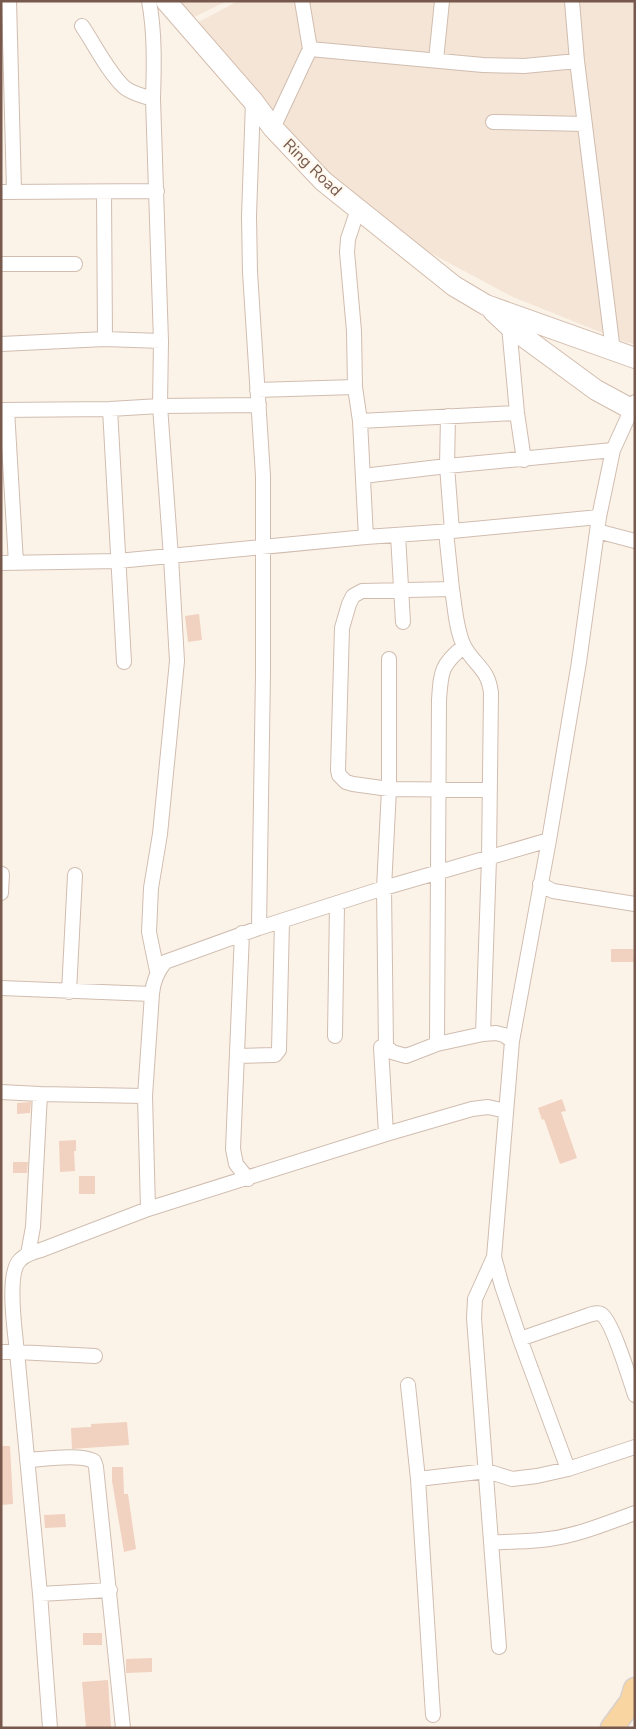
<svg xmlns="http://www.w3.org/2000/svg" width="636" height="1729" viewBox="0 0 636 1729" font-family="'Nunito Sans',sans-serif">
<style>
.residential{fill:#f4e5d6}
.building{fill:#f1d1bf}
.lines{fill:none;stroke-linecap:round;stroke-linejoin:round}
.street-casing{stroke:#d0bdb0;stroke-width:16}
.secondary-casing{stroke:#d3bdae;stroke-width:22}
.primary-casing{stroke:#d9d1cd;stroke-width:25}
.street{stroke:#fff;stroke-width:14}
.secondary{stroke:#fff;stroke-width:20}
.primary{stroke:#f9d5a1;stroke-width:22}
.labels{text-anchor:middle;stroke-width:4.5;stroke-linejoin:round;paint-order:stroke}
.street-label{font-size:16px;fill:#76594c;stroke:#fff8ee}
</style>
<rect width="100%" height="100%" fill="#fcf3e8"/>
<path class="residential" d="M166,1H227L184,22Z
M238,1H635V344L625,342L513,297L421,248L338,182L193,25Z"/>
<path class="building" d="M199,614L202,640L188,642L185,616Z
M611,949H633L634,962H611Z
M562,1099L566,1111L561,1112L577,1158L560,1164L544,1119L542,1120L538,1108Z
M31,1102L30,1113L17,1114V1103Z
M76,1140V1151H74L75,1171L60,1172L59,1141Z
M13,1162H28L27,1173H13Z
M79,1176H95V1194H79Z
M127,1422L129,1445L72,1449L71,1428L91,1427V1424Z
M1,1446H10L13,1504L1,1505Z
M112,1467H123L124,1494H128L136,1549L124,1552L112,1481Z
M65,1514L66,1527L45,1528L44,1515Z
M83,1633H102V1645H83Z
M152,1658V1672L126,1673V1659Z
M108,1680L111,1728H86L82,1682Z"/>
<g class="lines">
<defs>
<path id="street" d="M9,1L14,191
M149,1C155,33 154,67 153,99L161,341L160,406L171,557L177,661L160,834L151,888L149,932L157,971
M302,1L310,49L483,65L524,66L577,61
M572,1L577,61L613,351
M82,26C95,45 108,72 124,87C132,94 144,96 153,99
M436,60L442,1
M253,101L249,216L250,272L263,476V673L259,928
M493,122L585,124
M273,128L310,49
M1,192L157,191
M104,192L105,339
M358,209L348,239L347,252L354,331L355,387L360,421L366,537L452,531L599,517
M1,264H75
M509,326L517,413L524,460
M1,344L105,339L161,341
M257,390L355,387
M635,402L613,450L599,517L579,662L549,840L512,1041L494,1257L502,1286L520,1339L589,1315C593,1314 597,1312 601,1314C612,1320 630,1380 635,1395
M110,409L124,662
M1,410L110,409L160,406L259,405
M7,410L16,563
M448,416L447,466L452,531
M360,421L517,413
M363,476L447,466L613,450
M597,531L635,541
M446,532L452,589L362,591L353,596L349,604L342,628L338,770L339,775L346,782L353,784L389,789L490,790
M398,535L403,622
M1,563L118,561L366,537
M452,589C455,607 456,630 464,646C475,666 488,668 491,693L489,859L483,1034
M389,659V789L384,888L386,1046L392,1052L406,1056L437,1044L483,1034L496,1033L504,1035L512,1041
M540,884L553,891L635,904
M1,893L2,874
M242,933L233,1149L236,1164L248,1179
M1,988L152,994
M69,992L75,875
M335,1036L337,905
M437,1044L439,700C441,671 441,665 464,646
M381,1047L386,1134
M237,1056L275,1055L279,1050L282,921
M1,1092L40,1094L145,1096
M148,1209L145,1096L152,994C153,981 157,972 165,962L259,928L384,888L549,840
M28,1254L33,1227L40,1094
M494,1257L475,1299L474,1318L499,1647
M520,1339L568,1469
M1,1352H17C15,1332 6,1273 20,1260C26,1254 33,1252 41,1250L148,1209L386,1134L472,1109L488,1107L506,1111
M408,1385L418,1479L433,1715
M27,1460C46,1459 78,1454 94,1461L96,1467L123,1728
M418,1479L487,1471L512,1479L537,1476L568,1469L635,1447
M491,1543C510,1541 530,1542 549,1539C579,1535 607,1523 635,1513
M40,1594L110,1590
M50,1728L40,1594L17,1352L95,1356"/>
<path id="secondary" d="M166,1L253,101L273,128L323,181L454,286L486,305L635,358
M493,311L509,326L596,390L635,411"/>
<path id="primary" d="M612,1728L631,1702L635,1689"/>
</defs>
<use href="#street" class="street-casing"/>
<use href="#secondary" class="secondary-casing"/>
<use href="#primary" class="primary-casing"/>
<use href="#street" class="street"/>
<use href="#secondary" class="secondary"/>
<use href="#primary" class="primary"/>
</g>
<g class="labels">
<g class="street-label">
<text transform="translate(313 167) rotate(44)" y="6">Ring Road</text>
</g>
</g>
<rect width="636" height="1729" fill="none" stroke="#76594c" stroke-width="5"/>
</svg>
